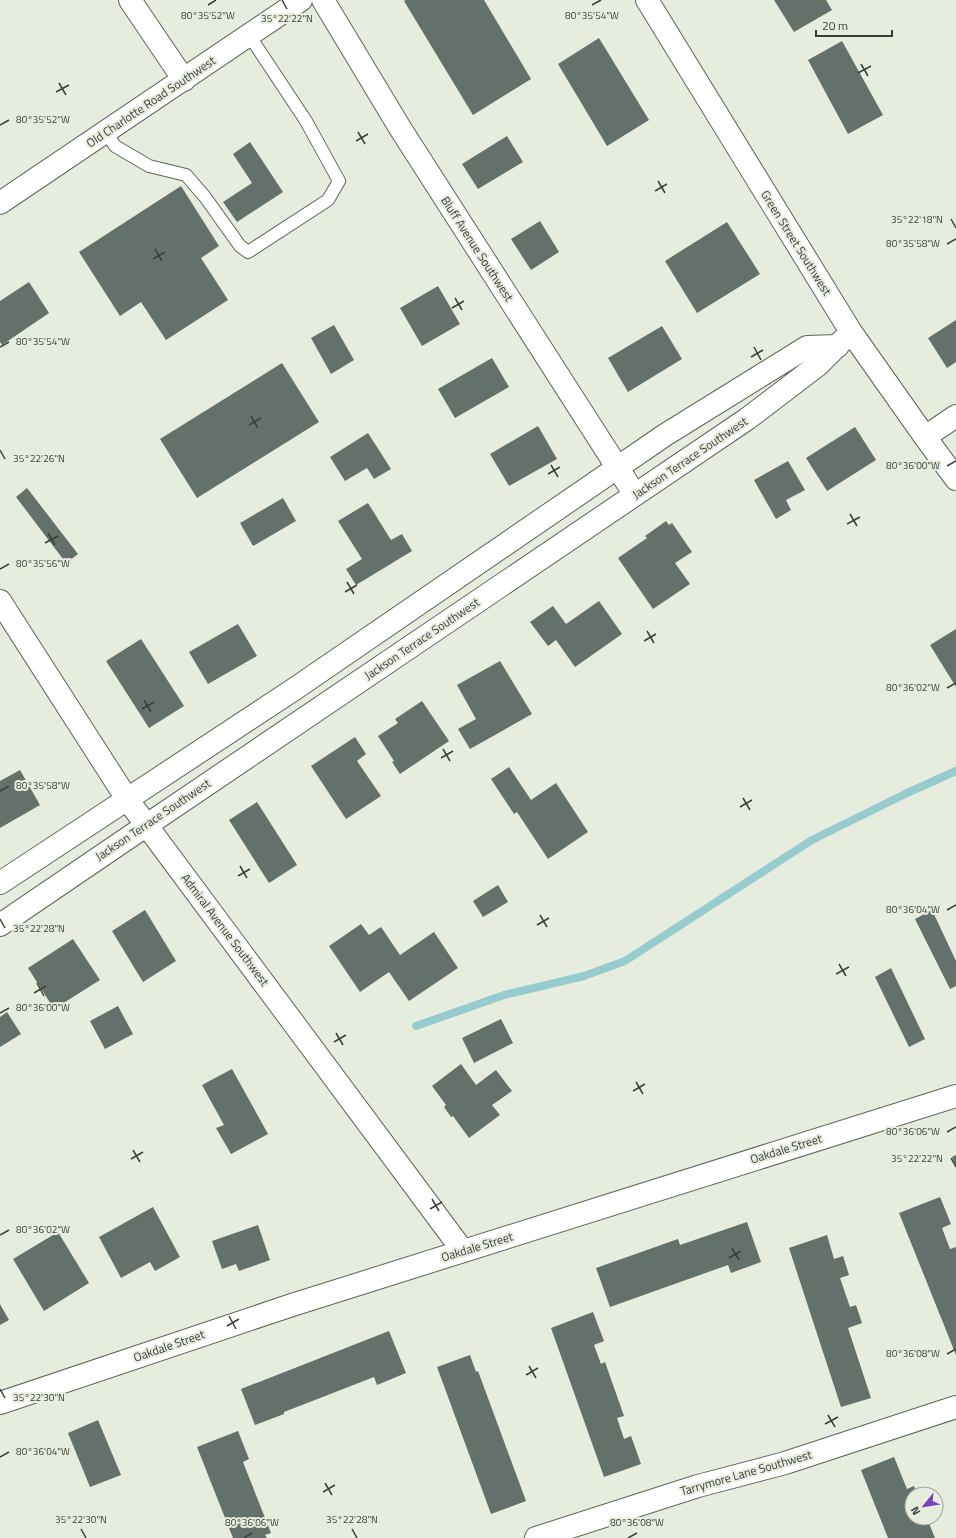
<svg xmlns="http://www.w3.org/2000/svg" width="956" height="1538" viewBox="0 0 956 1538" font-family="'Titillium Web',sans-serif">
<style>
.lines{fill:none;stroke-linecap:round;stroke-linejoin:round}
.stream{stroke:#96ccce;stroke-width:8}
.building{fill:#63716a}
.lane-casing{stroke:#5e6558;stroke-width:14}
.street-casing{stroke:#5e6558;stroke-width:24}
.secondary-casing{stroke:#5e6558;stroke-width:24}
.lane{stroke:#fff;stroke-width:12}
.street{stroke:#fff;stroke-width:22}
.secondary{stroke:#fff;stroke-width:22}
.ticks{fill:none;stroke:#3b3e38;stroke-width:1.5}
.labels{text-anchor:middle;stroke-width:4;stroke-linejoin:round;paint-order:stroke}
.street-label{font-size:12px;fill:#3b3e38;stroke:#e6eddf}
.ticks-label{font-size:10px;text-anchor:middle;fill:#3b3e38;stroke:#e6eddf;stroke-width:4;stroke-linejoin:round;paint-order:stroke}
</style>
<rect width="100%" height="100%" fill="#e6eddf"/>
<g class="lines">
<path class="stream" d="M416,1026L504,995L584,976L625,961L812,840L907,793L956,771"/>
</g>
<path class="building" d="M406,0H484L531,79L473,115L404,1Z
M774,0H826L832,10L794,32Z
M599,38L649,120L607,146L558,64Z
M842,41L883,115L848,134L808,60Z
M507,136L523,162L478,189L462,164Z
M250,142L283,192L237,222L223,202L252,183L233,154Z
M181,186L219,246L201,258L228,300L166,340L141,302L120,316L79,252Z
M540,221L559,252L531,270L511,239Z
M727,222L760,274L697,313L665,261Z
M29,282L49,313L2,345L0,342V301Z
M438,286L460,324L422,346L400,308Z
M956,320V362L947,368L928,338Z
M334,325L354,360L331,374L311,338Z
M662,326L682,359L628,392L608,358Z
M492,358L509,387L455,418L438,389Z
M282,363L319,422L197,498L160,439Z
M538,426L557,459L509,486L490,454Z
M855,427L876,460L827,491L806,458Z
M368,433L391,469L374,479L367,468L345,481L330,457Z
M788,461L805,490L786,500L791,510L776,519L754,480Z
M27,488L78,554L66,563L16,497Z
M283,498L296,521L253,546L240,523Z
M368,503L391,540L402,534L412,551L356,585L346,569L362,559L338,521Z
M666,521L669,525L672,523L692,552L675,563L690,584L653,609L618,558L647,538L645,536Z
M599,601L622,634L575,667L556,640L548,646L530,622L553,606L566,624Z
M238,624L257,656L208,684L189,652Z
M956,629V687L930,645Z
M141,639L184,706L149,728L106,661Z
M500,661L532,714L470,749L458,729L476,719L457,685Z
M422,701L449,741L400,774L392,762L394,761L378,736L398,723L395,719Z
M355,737L366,754L357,761L381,796L346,819L311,766Z
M509,767L531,800L556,783L588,832L548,859L517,812L514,814L491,779Z
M20,770L40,805L0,828V781Z
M257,802L297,865L269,883L229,820Z
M498,885L508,902L483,917L473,901Z
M145,910L176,961L143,982L112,931Z
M932,910L956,961V986L950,989L915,919Z
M361,924L369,935L381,927L400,955L434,932L458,968L409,1001L389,972L360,992L329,946Z
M73,939L100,980L54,1009L28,968Z
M891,968L925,1039L909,1047L875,977Z
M118,1006L133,1034L105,1049L90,1021Z
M7,1012L21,1034L0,1047V1017Z
M501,1019L513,1043L474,1063L462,1038Z
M461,1064L476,1085L496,1070L512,1091L492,1105L500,1115L469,1138L453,1116L451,1117L444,1107L446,1105L432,1086Z
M232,1069L268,1134L231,1154L216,1128L224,1125L202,1085Z
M956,1155V1168L952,1157Z
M940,1197L951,1224L942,1228L950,1249L956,1247V1355L899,1213Z
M153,1207L180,1257L155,1271L150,1262L121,1278L99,1237Z
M747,1222L761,1262L731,1273L728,1265L610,1307L596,1268L678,1239L680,1245Z
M258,1225L270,1260L239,1271L236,1264L222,1269L212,1241Z
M58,1232L89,1283L44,1311L13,1259Z
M827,1235L834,1259L843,1256L849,1275L840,1278L850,1307L856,1305L862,1323L848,1328L871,1398L841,1407L789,1248Z
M0,1304L9,1320L0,1325Z
M593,1312L604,1341L594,1345L601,1364L605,1362L624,1416L617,1418L624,1439L631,1436L641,1464L604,1477L551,1328Z
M389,1331L406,1373L377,1385L374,1377L284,1412V1414L255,1425L241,1389Z
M470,1355L476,1372L478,1371L526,1501L491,1514L437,1367Z
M98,1420L121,1475L90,1487L68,1433Z
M238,1431L249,1459L243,1462L271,1533L265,1535L267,1538H233L197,1447Z
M894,1457L907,1489L914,1486L917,1494H912V1518H927L935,1538H888L861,1470Z"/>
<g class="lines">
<defs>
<path id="lane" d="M106,132L115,146L149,166L186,175L205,197L240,246L248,252L328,200L339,181L306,121L249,35"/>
<path id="street" d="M130,0L184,80
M323,0L400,128L635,495
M647,0L851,332L925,437L956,479
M925,437L956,416
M0,601L127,799L463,1251
M0,883L293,690L665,435L807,347L838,346
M0,925L147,825L747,419L818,365L851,332
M0,1403L292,1305L956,1096
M536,1538L698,1486L785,1463L956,1407"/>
<path id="secondary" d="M0,203L301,0"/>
</defs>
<use href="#lane" class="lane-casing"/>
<use href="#street" class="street-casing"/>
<use href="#secondary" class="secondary-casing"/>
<use href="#lane" class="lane"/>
<use href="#street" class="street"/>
<use href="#secondary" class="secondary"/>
</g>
<path class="ticks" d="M282,0L287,9M208,5L216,0M592,5L601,0M861,64L868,76M858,73L871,66M59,83L66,95M56,92L69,85M0,125L9,120M358,132L365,144M356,141L368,134M658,181L665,193M655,191L667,184M951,219L956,228M947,244L956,239M155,249L162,261M153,259L165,252M455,298L462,310M452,308L464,301M0,347L9,342M754,347L761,360M751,357L763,350M251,416L258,428M249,425L261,418M0,450L5,459M551,465L558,477M947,466L956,461M548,474L560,467M850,514L857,526M847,524L860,517M48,533L55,545M45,543L58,536M0,569L9,564M347,582L354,594M345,592L357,585M647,631L654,643M644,641L656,634M947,688L956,683M144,700L151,712M142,709L154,702M443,749L450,761M441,758L453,751M0,791L9,786M743,798L750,810M740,807L752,800M240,866L247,878M238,876L250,869M947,910L956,905M540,915L547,927M0,919L5,928M537,925L549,918M839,964L846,976M836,974L849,967M37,983L44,996M34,993L46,986M0,1013L9,1008M336,1033L343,1045M334,1042L346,1035M636,1082L643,1094M633,1091L645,1084M947,1132L956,1127M133,1150L140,1162M951,1158L956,1167M131,1159L143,1152M432,1199L439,1211M430,1209L442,1202M0,1235L9,1230M732,1248L739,1260M729,1258L741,1251M229,1316L236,1329M227,1326L239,1319M947,1354L956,1349M529,1366L536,1378M526,1375L538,1368M0,1389L5,1398M828,1415L835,1427M825,1424L838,1417M0,1457L9,1452M325,1483L332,1495M323,1492L335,1485M81,1529L86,1538M352,1529L357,1538M244,1538L252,1533M628,1538L637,1533"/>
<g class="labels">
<g class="street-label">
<text transform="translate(151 102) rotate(-34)" y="4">Old Charlotte Road Southwest</text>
<text transform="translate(796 243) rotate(58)" y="4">Green Street Southwest</text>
<text transform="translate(477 249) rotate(57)" y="4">Bluff Avenue Southwest</text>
<text transform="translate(690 458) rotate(-34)" y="4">Jackson Terrace Southwest</text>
<text transform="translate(422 639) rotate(-34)" y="4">Jackson Terrace Southwest</text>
<text transform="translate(153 820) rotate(-34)" y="4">Jackson Terrace Southwest</text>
<text transform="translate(225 930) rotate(53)" y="4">Admiral Avenue Southwest</text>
<text transform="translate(786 1149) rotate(-17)" y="4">Oakdale Street</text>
<text transform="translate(477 1247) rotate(-17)" y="4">Oakdale Street</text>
<text transform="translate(169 1346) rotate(-19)" y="4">Oakdale Street</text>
<text transform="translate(746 1473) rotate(-16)" y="4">Tarrymore Lane Southwest</text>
</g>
</g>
<g class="ticks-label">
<text x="208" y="19">80°35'52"W</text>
<text x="592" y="19">80°35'54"W</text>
<text x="287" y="22">35°22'22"N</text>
<text x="43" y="123">80°35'52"W</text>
<text x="917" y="223">35°22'18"N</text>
<text x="913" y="247">80°35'58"W</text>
<text x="43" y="345">80°35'54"W</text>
<text x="39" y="462">35°22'26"N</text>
<text x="913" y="469">80°36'00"W</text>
<text x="43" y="567">80°35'56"W</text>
<text x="913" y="691">80°36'02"W</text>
<text x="43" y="789">80°35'58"W</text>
<text x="913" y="913">80°36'04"W</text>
<text x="39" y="932">35°22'28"N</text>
<text x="43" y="1011">80°36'00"W</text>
<text x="913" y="1135">80°36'06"W</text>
<text x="917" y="1162">35°22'22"N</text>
<text x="43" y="1233">80°36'02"W</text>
<text x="913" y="1357">80°36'08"W</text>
<text x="39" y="1401">35°22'30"N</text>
<text x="43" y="1455">80°36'04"W</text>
<text x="81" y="1523">35°22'30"N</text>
<text x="352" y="1523">35°22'28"N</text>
<text x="252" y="1526">80°36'06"W</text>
<text x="637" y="1526">80°36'08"W</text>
</g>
<g transform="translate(924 1506) rotate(240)"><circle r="19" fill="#e6eddf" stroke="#a2a79c"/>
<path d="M0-3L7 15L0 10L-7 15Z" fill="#7843ba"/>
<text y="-6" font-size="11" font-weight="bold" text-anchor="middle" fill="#3b3e38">N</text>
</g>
<path d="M816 30v6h76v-6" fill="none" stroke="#3b3e38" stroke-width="2"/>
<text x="822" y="30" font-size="12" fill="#3b3e38" stroke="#e6eddf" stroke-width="3" paint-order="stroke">20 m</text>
</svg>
